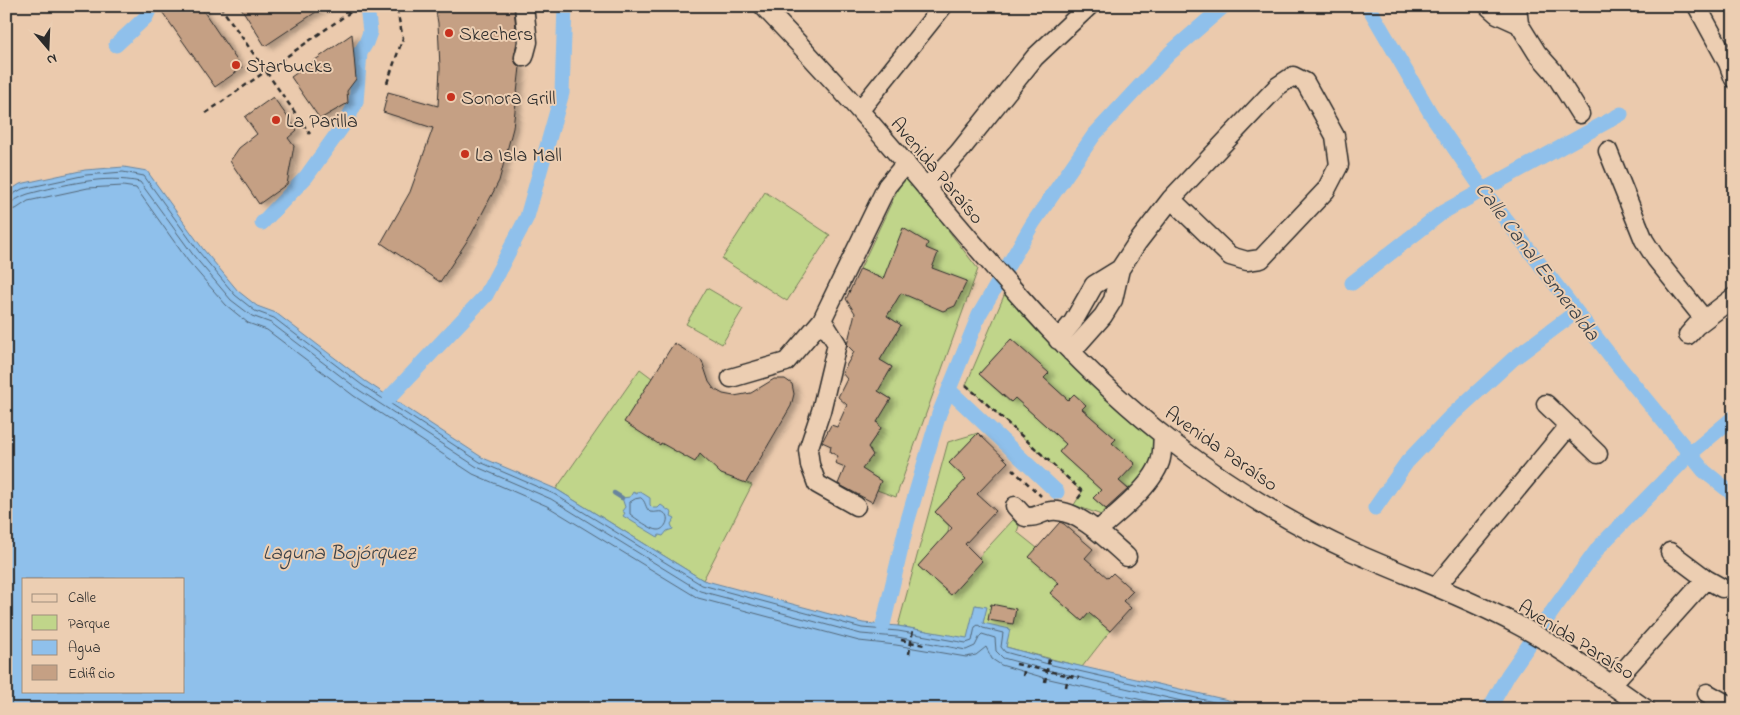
<svg xmlns="http://www.w3.org/2000/svg" width="1740" height="715" viewBox="0 0 1740 715" font-family="'Indie Flower',sans-serif">
<style>
.green{fill:#c0d58a;stroke:#76805a}
.water{fill:#8fc0eb;stroke:#67849e;fill-rule:evenodd}
.lines{fill:none;stroke-linecap:round;stroke-linejoin:round}
.shore{stroke:#536778;stroke-width:1}
.stream{stroke:#67849e;stroke-width:4.5}
.canal{stroke:#8fc0eb;stroke-width:15}
.building{fill:#c5a084;stroke:#2b2b2b;filter:url(#shadow)}
.minor-casing{stroke:#2b2b2b;stroke-width:21}
.path{stroke:#2b2b2b;stroke-width:2.5;stroke-dasharray:5 4;stroke-linecap:butt}
.minor{stroke:#ecceb2;stroke-width:18}
.poi-dot{fill:#c8321e;stroke:#ecceb2;stroke-width:2}
.labels{text-anchor:middle;stroke-width:4;stroke-linejoin:round;paint-order:stroke}
.poi-label{font-size:20px;fill:#2b2b2b;stroke:#ecceb2;text-anchor:start}
.street-label{font-size:20px;fill:#2b2b2b;stroke:#ecceb2}
.water-label{font-size:21px;font-style:italic;fill:#3a4148;stroke:#ecceb2}
</style>
<defs>
<filter id="shadow"><feDropShadow dx="5.5" dy="3" stdDeviation="2.5" flood-color="#0004"/></filter>
</defs>
<rect width="100%" height="100%" fill="#ebcaad"/>
<filter id="ink" filterUnits="userSpaceOnUse"><feTurbulence type="fractalNoise" baseFrequency=".02" numOctaves="2"/><feDisplacementMap in="SourceGraphic" scale="10" xChannelSelector="R" yChannelSelector="G"/><feConvolveMatrix kernelMatrix="1 2 1 2 8 2 1 2 1" color-interpolation-filters="sRGB"/></filter>
<g filter="url(#ink)">
<path class="green" d="M905,174L978,269L896,497L877,490L880,481L862,469L873,455L868,447L881,428L877,422L891,399L878,391L892,367L880,360L901,325L887,316L899,296L900,287L860,269Z
M765,192L830,235L787,301L722,259Z
M707,288L743,309L722,344L686,324Z
M1006,291L1152,434C1159,464 1149,470 1129,489L1119,481L1135,464L1112,443L1116,439L1082,409L1086,405L1074,394L1068,400L1044,378L1048,373L1011,339L979,374L1010,402L1015,398L1066,444L1059,452L1101,490L1093,498L1109,512L1104,516L1074,505L1082,492L966,385Z
M640,369L652,378L660,444L695,389L732,477L752,485L703,580L556,489Z
M978,433L949,463L966,479L935,512L949,526L948,533L918,566L951,595L981,561L979,557L1013,520L1019,526L1017,532L1037,548L1059,583L1050,593L1082,621L1089,613L1110,631L1082,667L1006,647L983,623L986,608L976,605L968,639L898,626L948,442Z"/>
<path class="water" d="M124,167L147,171L203,249L238,291L257,306L276,313L365,381L483,458L556,489L703,580L863,623L898,626L967,638L975,605L987,607L983,623L1010,629L1006,647L1049,659L1267,709H6V193L20,184L85,170ZM24,579H184V691H24Z
M639,491L650,498V505L653,508H658L661,505L672,513L671,516L675,518L671,524L673,529L667,531L663,536L659,535L658,537L623,516L625,513L622,511L625,507L622,498L630,497L633,492L637,494Z"/>
<g class="lines">
<path class="shore" d="M6,197L10,196L22,189L86,175L123,172L144,176L199,252L235,295L255,311L274,318L362,385L480,462L554,494L702,585L862,628L898,631L966,643L972,641L975,627L978,625L983,628L1003,633L1001,647L1005,652L1048,664L1244,709
M6,203C15,202 20,196 28,194C63,185 104,174 140,182L194,256L231,300L252,316L271,323L359,390L477,467L551,499L700,591L861,634L897,637L966,650L975,646L980,636L982,634L995,638L996,651L1003,658L1047,670L1216,709
M6,210L16,209L28,201L88,188L123,186L136,188L188,261L226,305L248,323L267,330L354,396L473,474L547,506L698,598L859,641L896,645L966,657L976,655L986,647L992,659L1001,665L1045,678L1182,709
M641,498C646,501 645,508 650,512C655,513 659,511 662,512C672,515 666,530 658,530C652,530 635,518 630,514V502L635,499Z"/>
<path class="stream" d="M614,493L622,498"/>
<path class="canal" d="M1368,6L1431,114L1483,190L1612,358L1704,471L1734,495
M116,45L146,17L151,6
M262,223L306,177L347,120L356,102L360,53L366,43L370,32L367,6
M1352,283L1443,212L1621,114
M949,390L1057,492
M390,397L486,295L527,217L562,93L565,6
M1375,508L1407,462L1450,417L1513,359L1576,312
M883,625L907,523L939,414L979,315L1033,223L1094,135L1170,53L1224,6
M1489,709L1508,675L1556,606L1599,547L1690,454L1734,417"/>
</g>
<path class="building" d="M158,6H200L242,68L215,87Z
M240,6H325L265,46Z
M435,6H514L517,41L514,59L516,64L520,67L513,128L499,181L471,235L440,282L381,243L410,192L433,128L383,112L388,92L438,106L440,68L438,23Z
M352,34L356,79L347,91L348,103L320,119L291,77Z
M273,97L297,130L288,138L294,146L287,184L259,204L230,161L239,148L257,134L245,117Z
M903,228L928,243L926,248L938,253L932,268L967,281L955,306L943,311L901,293L887,316L901,325L880,360L892,367L878,391L891,399L877,422L881,428L868,447L873,455L862,469L881,481L872,502L838,484L845,467L835,463L838,456L830,452L831,446L822,442L831,425L837,427L847,405L838,397L847,379L842,373L854,352L847,345L855,313L846,299L860,269L883,279Z
M1011,339L1049,373L1044,378L1068,400L1074,394L1086,405L1082,409L1116,439L1112,443L1135,464L1119,481L1128,489L1106,509L1093,498L1101,490L1059,452L1066,444L1015,398L1011,402L979,374Z
M674,343L702,361L709,382L714,389L723,394L734,396L751,393L774,379H785L792,384L794,394L791,406L746,483L721,474L700,454L695,462L661,443L660,445L624,422Z
M978,433L1008,462L977,494L996,511L965,544L982,561L951,595L918,566L952,528L935,512L966,479L949,463Z
M1060,522L1064,524L1093,549L1085,558L1108,578L1113,573L1133,591L1123,601L1131,608L1110,631L1089,613L1082,621L1050,593L1059,583L1029,557Z
M991,604L1016,609L1013,624L988,620Z"/>
<g class="lines">
<defs>
<path id="minor" d="M524,6L528,42L524,57
M763,6C812,57 860,110 906,164C989,261 1069,363 1172,442C1228,485 1289,523 1353,552C1407,576 1464,596 1516,624C1562,648 1604,680 1646,709
M1488,6L1497,14L1519,24L1537,53L1553,71L1580,114
M1517,6L1519,24
M1697,6L1728,63L1734,79
M860,110L943,6
M1608,151L1644,240L1656,259L1704,319
M926,188L959,152L1035,57L1089,6
M822,320L837,344L821,411L808,450L810,465L817,484L856,506
M1688,335L1696,326L1734,297
M1058,340L1073,322L1094,285L1120,269
M1071,352L1103,316L1113,300L1120,269L1137,243L1171,199L1278,86L1293,76L1305,82L1335,136L1339,165L1326,190L1261,259L1247,261L1230,256L1171,199
M731,378L786,362L822,320L887,186L906,163
M1546,404L1598,454
M1015,506L1025,517C1039,518 1040,512 1051,511C1077,508 1109,541 1127,557
M1097,531C1116,515 1152,486 1160,462C1163,454 1162,443 1163,435
M1670,552L1706,579L1722,588
M1436,587L1569,426
M1611,685L1706,579
M1707,693L1734,708"/>
</defs>
<use href="#minor" class="minor-casing"/>
<path class="path" d="M220,6L310,134
M387,83L403,38L396,6
M206,113L359,6
M966,385L1083,492L1077,500
M1012,469L1041,496
M901,640L924,645
M909,654L913,629
M1016,664L1079,678
M1023,676L1025,667
M1045,682L1049,659
M1066,687L1068,676"/>
<use href="#minor" class="minor"/>
</g>
</g>
<g class="poi-dot">
<circle cx="449" cy="33" r="5"/>
<circle cx="236" cy="65" r="5"/>
<circle cx="451" cy="97" r="5"/>
<circle cx="276" cy="120" r="5"/>
<circle cx="465" cy="154" r="5"/>
</g>
<g class="labels">
<g class="poi-label">
<text x="459" y="40">Skechers</text>
<text x="246" y="72">Starbucks</text>
<text x="461" y="104">Sonora Grill</text>
<text x="286" y="127">La Parilla</text>
<text x="475" y="161">La Isla Mall</text>
</g>
<g class="street-label">
<text transform="translate(938 170) rotate(50)" y="7">Avenida Paraíso</text>
<text transform="translate(1222 448) rotate(35)" y="7">Avenida Paraíso</text>
<text transform="translate(1577 639) rotate(32)" y="7">Avenida Paraíso</text>
</g>
<g class="water-label">
<text transform="translate(1538 261) rotate(53)" y="7">Calle Canal Esmeralda</text>
<text x="339" y="559">Laguna Bojórquez</text>
</g>
</g>
<rect width="1740" height="715" fill="none" stroke="#ecceb2" stroke-width="25"/>
<rect x="12" y="12" width="1715" height="690" fill="none" stroke="#2b2b2b" stroke-width="2" filter="url(#ink)"/>
<rect x="22" y="578" width="162" height="115" fill="#ecceb2" stroke="#9f8d7c"/>
<rect x="32" y="594" width="25" height="8" fill="#ecceb2" stroke="#9f8d7c"/>
<text x="68" y="602" font-size="15" fill="#2b2b2b">Calle</text>
<rect x="32" y="615" width="25" height="15" fill="#c0d58a" stroke="#9f8d7c"/>
<text x="68" y="628" font-size="15" fill="#2b2b2b">Parque</text>
<rect x="32" y="640" width="25" height="15" fill="#8fc0eb" stroke="#9f8d7c"/>
<text x="68" y="652" font-size="15" fill="#2b2b2b">Agua</text>
<rect x="32" y="665" width="25" height="15" fill="#c5a084" stroke="#9f8d7c"/>
<text x="68" y="678" font-size="15" fill="#2b2b2b">Edificio</text>
<g transform="translate(48 48) rotate(161)" stroke="#ecceb2" stroke-width="4" paint-order="stroke">
<path d="M0-4L9 19L0 12L-9 19Z" fill="#2b2b2b"/>
<text y="-8" font-size="14" font-weight="bold" text-anchor="middle" fill="#2b2b2b">N</text>
</g>
</svg>
